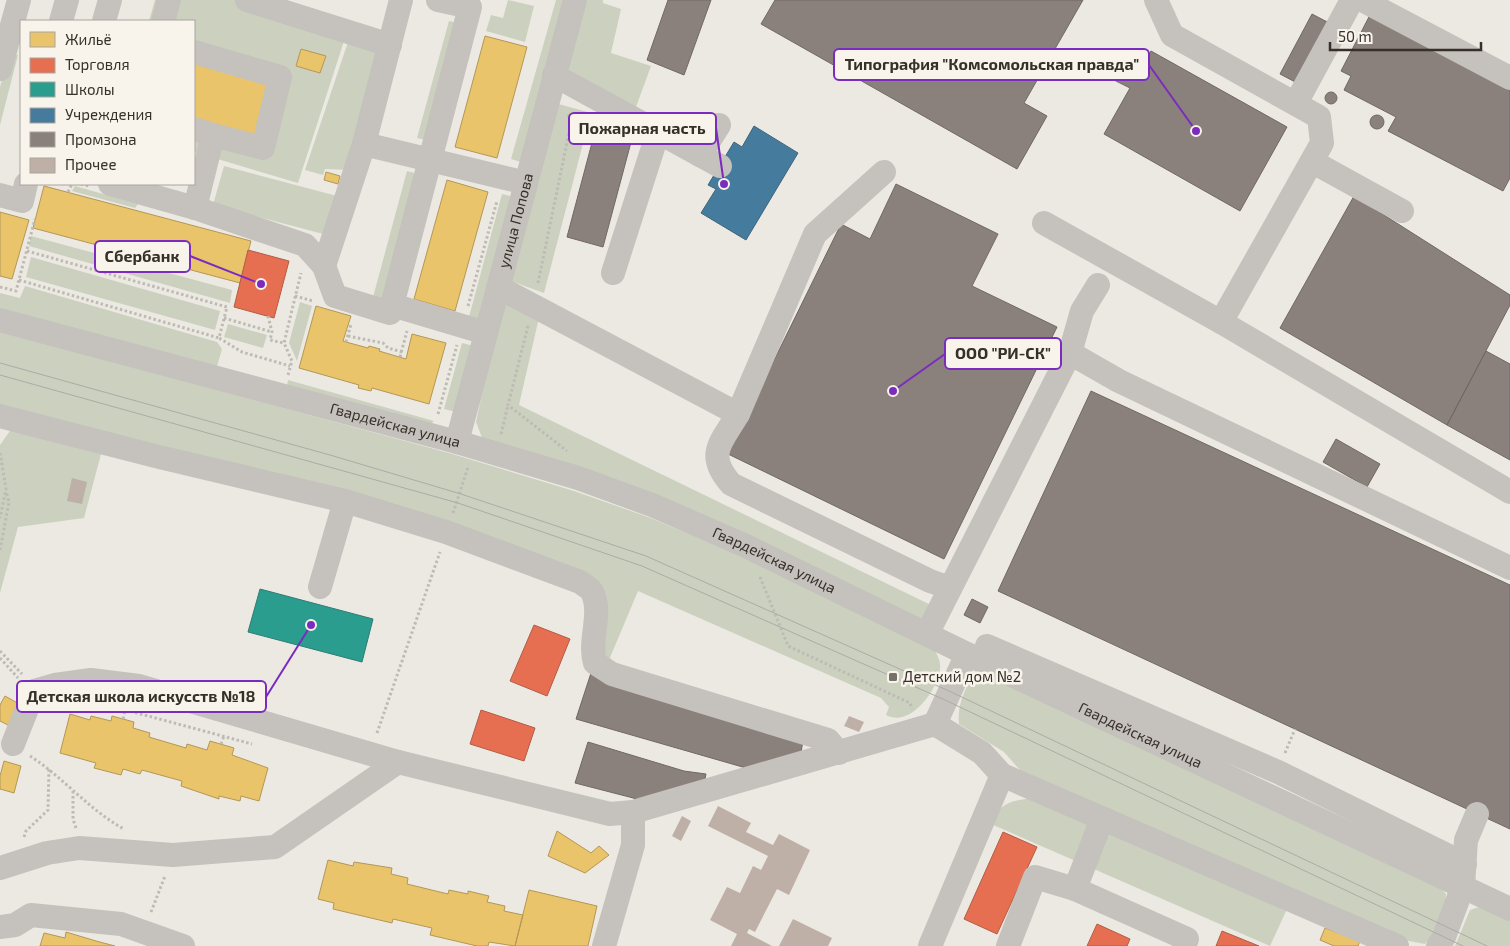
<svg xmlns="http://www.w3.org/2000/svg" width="1510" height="946" viewBox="0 0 1510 946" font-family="'Exo 2',sans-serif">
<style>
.green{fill:#cbd1be}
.homes{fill:#e9c46a;stroke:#b39757}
.shops{fill:#e76f51;stroke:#b25c45}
.schools{fill:#2a9d8f;stroke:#2e7c71}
.public{fill:#457b9d;stroke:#40647a}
.industry{fill:#8a817c;stroke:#716863}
.building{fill:#beb0a6}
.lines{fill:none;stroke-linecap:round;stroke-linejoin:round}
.path{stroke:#bebab4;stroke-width:3;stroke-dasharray:2.5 2.5;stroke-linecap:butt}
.minor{stroke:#c5c1bc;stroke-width:24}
.tram{stroke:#adaaa6;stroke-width:1}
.poi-dot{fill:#76706b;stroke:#f8f4eb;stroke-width:2}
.labels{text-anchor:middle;stroke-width:5;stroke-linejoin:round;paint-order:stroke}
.street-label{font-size:15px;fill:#362f2a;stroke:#f8f4eb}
.poi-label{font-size:15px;fill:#362f2a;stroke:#f8f4eb;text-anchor:start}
.leader{fill:none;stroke:#7b2cbf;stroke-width:2}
.callout-dot{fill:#7b2cbf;stroke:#f8f4eb;stroke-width:2}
.callout{fill:#f8f4eb;stroke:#7b2cbf;stroke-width:2}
.callout-label{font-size:16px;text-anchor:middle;font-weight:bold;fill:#362f2a}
</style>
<rect width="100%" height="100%" fill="#ece9e3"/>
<path class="green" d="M155,0H236L346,35L298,183L194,152V21H149Z
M508,0L534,6L525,42L486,31L491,15L503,18Z
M556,0H570L524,163L511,159Z
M579,0H603V3L621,9L611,53L651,66L636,107L561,65Z
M449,21L462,24L430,141L417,138Z
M350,36L385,49L351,170L325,169L323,175L305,170Z
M9,53L18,55L0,125V87Z
M555,103L591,113L544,293L511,281Z
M224,166L337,196L327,235L213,205Z
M407,171L422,175L387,305L372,301Z
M75,186L138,204L135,208L72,191Z
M502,194L518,198L484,321L469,317Z
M31,236L232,290L230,303L29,246Z
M31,257L220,311L215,330L26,277Z
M25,286L217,342L222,349L216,370L0,311V293L20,298Z
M503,296L540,313L519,405L935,607L926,625L483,440L476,422Z
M300,302L312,306L297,361L289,343Z
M228,324L267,335L263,348L224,337Z
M0,331L449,453L574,491L648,517L758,563L934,648C937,655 941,661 940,669C937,692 909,728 886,715L889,707L881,698L638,591L609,660L598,652L597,587L0,410Z
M462,343L478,347L460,413L444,409Z
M288,380L434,421L427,427L286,391Z
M12,428L101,454L84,518L18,527L0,593V445Z
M984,673L1442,890L1446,894C1445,911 1435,931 1425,944L1409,941L1298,898L1028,779L1004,752L959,724C957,706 964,689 975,674Z
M1037,798L1287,909L1270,946L991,824C1000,801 1014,800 1037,798Z
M1482,906L1510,920V946H1455L1470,910Z"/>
<path class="homes" d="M485,36L527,47L497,158L455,147Z
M301,49L326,56L320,73L296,66Z
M194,60L270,82L257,138L194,120Z
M326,172L340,176L338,184L324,180Z
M447,180L488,192L455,311L414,299Z
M44,186L251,241L240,283L33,228Z
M0,212L29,220L12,279L0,276Z
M316,306L351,316L343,341L346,342L368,348L369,346L380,349L379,351L406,359L412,334L446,343L429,404L372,388L371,391L358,388L359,385L299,368Z
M5,696L21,705L10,726L0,721V705Z
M70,714L90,720L91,716L111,721L112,716L134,722L133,728L150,733L149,737L186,748L187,744L207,750L210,741L234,748L232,755L268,768L259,801L241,796L240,801L219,796V799L181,786L182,781L142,770L140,774L123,769L121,775L94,768L96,763L60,753Z
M4,761L21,766L14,793L0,789V776Z
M557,831L591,853L599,846L609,855L585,873L548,856Z
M328,860L353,866L354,862L392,868L391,874L408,878L407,884L448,894L449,890L468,894V891L489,896L487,902L505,906L504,911L523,915L515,946L489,942L488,946H477L430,935L432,928L393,919L392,923L333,909L334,903L318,899Z
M529,890L597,906L588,946H515Z
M1325,928L1360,941L1358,946H1334L1320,940Z
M66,932L96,941L115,946H40L44,933L65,938Z"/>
<path class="shops" d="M248,250L289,261L274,318L234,307Z
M534,625L570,639L547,696L510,681Z
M481,710L535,728L524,761L470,744Z
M1003,832L1037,847L997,934L964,919Z
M1097,924L1130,939L1127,946H1087Z
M1222,931L1259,946H1216Z"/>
<path class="schools" d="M260,589L373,619L362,662L248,632Z"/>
<path class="public" d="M754,126L798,153L746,240L701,213L716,189L708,185L734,142L742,147Z"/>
<path class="industry" d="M668,0H711L684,75L647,60Z
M775,0H1083L1024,103L1047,116L1017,169L761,24Z
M1371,13L1510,86V178L1503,191L1388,131L1396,117L1344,90L1351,76L1341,71Z
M1312,14L1333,25L1301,85L1280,74Z
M1129,49L1146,59L1151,51L1287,127L1240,211L1104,134L1130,88L1112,79Z
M1325 98a6 6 0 1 1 12 0a6 6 0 1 1-12 0Z
M1370 122a7 7 0 1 1 14 0a7 7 0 1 1-14 0Z
M598,120L634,131L603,247L567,237Z
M896,184L998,234L972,286L1057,327L944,559L728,454L841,224L870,239Z
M1354,196L1510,295V305L1447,425L1280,328Z
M1486,351L1510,364V460L1447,425Z
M1091,391L1510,585V829L998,591Z
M1336,439L1380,464L1367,487L1323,462Z
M972,599L988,607L980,623L964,615Z
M591,673L803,740L801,753L746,768L576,719Z
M588,742L684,771L706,774L705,779L641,800L575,783Z"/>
<path class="building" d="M72,478L87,482L82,504L67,501Z
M849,716L864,722L859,732L844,726Z
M718,806L751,823L746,832L773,845L779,834L810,850L789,895L777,889L755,932L749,929L747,933L772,946H731L737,934L710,920L727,887L740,893L753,866L761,870L768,856L708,826Z
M682,816L691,821L681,841L672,836Z
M793,919L832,938L828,946H779Z"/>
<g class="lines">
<path class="path" d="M81,184L89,186
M68,192L72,184
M27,251L227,307L219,338L242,352L290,366
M19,280L219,338
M538,283L571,123L568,113
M0,287L16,291L35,219
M295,296L313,301
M468,306L497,201
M268,316L272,332L270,340L284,343
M224,318L272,332
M528,326L508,405L567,451
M348,336L383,343L388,348L402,352
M346,342L351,324
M400,357L407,331
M288,375L292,361L284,343L301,273
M438,414L457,345
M501,434L508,405
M0,453L6,489L0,518
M453,513L468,467
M0,550L9,502L6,491
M760,577L788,646L910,703L912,709
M0,651L22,674
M0,658L18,678
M111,706L252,744
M123,719L125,710
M377,733L440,552
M221,744L224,736
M1285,753L1295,729
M30,756C63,777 89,810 124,829
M73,791V819L76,828
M24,837L26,831L48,810L49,768
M151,912L165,876"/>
<g class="minor">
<path d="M247,0L390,45"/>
<path d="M1156,0L1172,35L1319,117L1322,143L1221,322L1510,492"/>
<path d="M1362,0L1510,78"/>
<path d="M61,21L67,0"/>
<path d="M104,21L110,0"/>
<path d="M163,21L169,0"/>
<path d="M194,52L280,77L263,148L213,135"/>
<path d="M0,69L19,0"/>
<path d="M554,75L720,166"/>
<path d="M1296,103L1352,0"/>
<path d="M194,129L213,135L195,208"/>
<path d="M364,144L526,183"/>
<path d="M700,155L719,125"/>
<path d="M1313,162L1402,211"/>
<path d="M110,184L195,208L305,245L324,266L335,296L390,313L470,7L438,0"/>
<path d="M0,195L22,201L26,184"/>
<path d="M1044,223L1221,322"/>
<path d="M324,266L364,144L401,0"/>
<path d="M613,273L658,132"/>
<path d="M498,287L738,414L815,234L884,172"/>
<path d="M392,305L486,333"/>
<path id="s1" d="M0,320L457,442L578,478L652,505L746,546L967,654L1510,909"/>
<path d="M1070,353L1119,381L1510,568"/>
<path d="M738,414C721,443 705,454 731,484L930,581L950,588"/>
<path d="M0,416L159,457L345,501L446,532L580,582C584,585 590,588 592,592C603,613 588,641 595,663L612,674L828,740L839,753"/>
<path id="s2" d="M457,442L575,0"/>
<path d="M320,587L345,501"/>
<path d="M927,634L1070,353L1082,311L1098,285"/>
<path d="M987,646L1278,772L1465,864"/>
<path d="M935,724L967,654"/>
<path d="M13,744L34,691L55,685L91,680L139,686L398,762"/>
<path d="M1002,775L1397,946"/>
<path d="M0,868L47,853L79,848L173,855L275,847L398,762L610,814L633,812L935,724L982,753L1002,775L930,946"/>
<path d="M1075,889L1102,819"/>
<path d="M0,927L15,925L31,915L121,924L183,946"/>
<path d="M604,946L633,845V812"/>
<path d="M1008,946L1035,877L1075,889L1187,939L1184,946"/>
<path d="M1438,946L1444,937L1463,886L1466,840L1477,814"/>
</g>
<path class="tram" d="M0,363L330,455L461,494L646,556L949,691L1487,946
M0,375L458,503L642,566L945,700L1463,946"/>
</g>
<rect class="poi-dot" x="888" y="672" width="10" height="10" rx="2.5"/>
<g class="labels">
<g class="street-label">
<text dy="5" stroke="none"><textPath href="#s2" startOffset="229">улица Попова</textPath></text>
<text dy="5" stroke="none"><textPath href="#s1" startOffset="409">Гвардейская улица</textPath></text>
<text dy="5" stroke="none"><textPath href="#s1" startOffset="812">Гвардейская улица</textPath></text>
<text dy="5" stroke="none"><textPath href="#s1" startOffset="1218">Гвардейская улица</textPath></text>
</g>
<g class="poi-label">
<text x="903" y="682">Детский дом №2</text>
</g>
</g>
<path class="leader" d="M1196 131L1149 65M724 184L716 128M261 284L190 256M893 391L945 354M311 625L266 697"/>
<g class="callout-dot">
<circle cx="1196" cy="131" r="5"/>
<circle cx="724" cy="184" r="5"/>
<circle cx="261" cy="284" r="5"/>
<circle cx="893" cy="391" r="5"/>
<circle cx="311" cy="625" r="5"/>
</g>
<g class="callout">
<rect x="834" y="49" width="315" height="31" rx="5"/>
<rect x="569" y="113" width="147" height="31" rx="5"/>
<rect x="95" y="241" width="95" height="31" rx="5"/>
<rect x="945" y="338" width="116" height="31" rx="5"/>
<rect x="17" y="681" width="249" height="31" rx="5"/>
</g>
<g class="callout-label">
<text x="992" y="70">Типография "Комсомольская правда"</text>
<text x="642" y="134">Пожарная часть</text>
<text x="142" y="262">Сбербанк</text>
<text x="1003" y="359">ООО "РИ-СК"</text>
<text x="141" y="702">Детская школа искусств №18</text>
</g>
<rect x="20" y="20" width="175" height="165" fill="#f8f4eb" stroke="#aaa59e"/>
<rect x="30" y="32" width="25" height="15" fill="#e9c46a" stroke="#aaa59e"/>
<text x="65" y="45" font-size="15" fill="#362f2a">Жильё</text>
<rect x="30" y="58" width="25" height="15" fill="#e76f51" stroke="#aaa59e"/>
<text x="65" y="70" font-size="15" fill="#362f2a">Торговля</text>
<rect x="30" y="82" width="25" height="15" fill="#2a9d8f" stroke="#aaa59e"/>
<text x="65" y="95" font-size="15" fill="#362f2a">Школы</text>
<rect x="30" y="108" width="25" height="15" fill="#457b9d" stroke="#aaa59e"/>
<text x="65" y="120" font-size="15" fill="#362f2a">Учреждения</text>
<rect x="30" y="132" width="25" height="15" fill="#8a817c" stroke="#aaa59e"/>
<text x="65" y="145" font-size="15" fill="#362f2a">Промзона</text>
<rect x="30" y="158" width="25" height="15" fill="#beb0a6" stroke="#aaa59e"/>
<text x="65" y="170" font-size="15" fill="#362f2a">Прочее</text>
<path d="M1330 42v8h151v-8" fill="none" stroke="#362f2a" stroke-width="2.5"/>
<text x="1338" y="42" font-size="15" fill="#362f2a" stroke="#f8f4eb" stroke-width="4" paint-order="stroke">50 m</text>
</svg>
